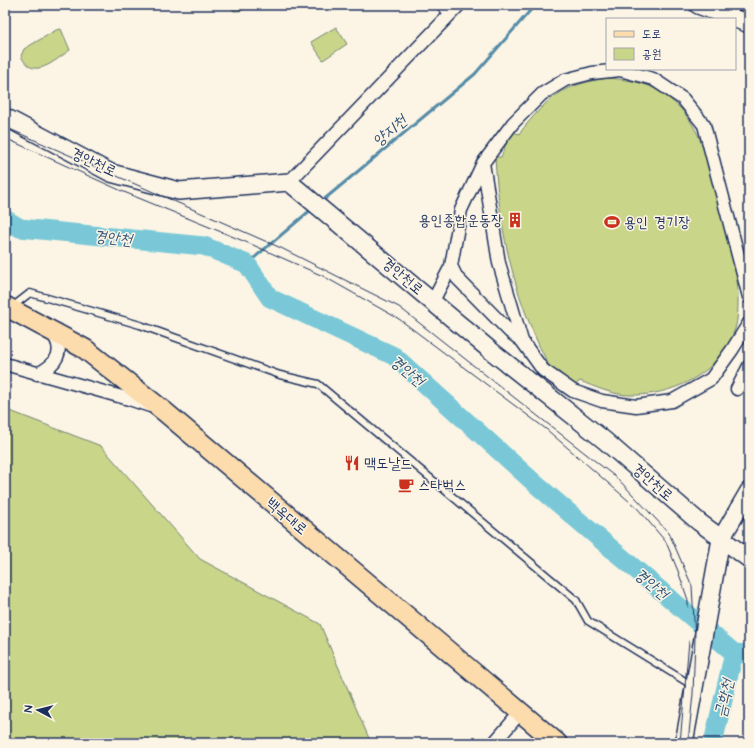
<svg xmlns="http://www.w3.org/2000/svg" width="754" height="748" viewBox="0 0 754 748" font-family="'Architects Daughter','Poor Story',sans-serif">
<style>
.green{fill:#c9d589;stroke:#728274}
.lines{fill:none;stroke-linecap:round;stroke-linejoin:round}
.stream{stroke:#548ba7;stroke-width:3}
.river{stroke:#7ac8d7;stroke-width:19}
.lane-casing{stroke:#1b2f5e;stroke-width:9}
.street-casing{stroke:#1b2f5e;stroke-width:15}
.secondary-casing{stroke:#1b2f5e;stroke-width:20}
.primary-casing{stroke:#1b2f5e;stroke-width:22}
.lane{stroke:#fcf5e5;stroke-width:6}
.street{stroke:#fcf5e5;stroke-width:12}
.secondary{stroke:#fcf5e5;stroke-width:17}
.primary{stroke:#fcdcac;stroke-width:19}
.tram{stroke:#1b2f5e;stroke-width:1}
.labels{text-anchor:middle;stroke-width:3;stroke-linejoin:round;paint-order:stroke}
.street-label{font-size:15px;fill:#1b2f5e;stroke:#fcf5e5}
.poi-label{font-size:15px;fill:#1b2f5e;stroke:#fcf5e5;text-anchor:start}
.water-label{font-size:16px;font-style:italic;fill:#33557c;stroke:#fcf5e5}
</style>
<rect width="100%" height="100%" fill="#fcf5e5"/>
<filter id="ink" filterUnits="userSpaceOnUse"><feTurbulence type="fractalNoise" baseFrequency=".025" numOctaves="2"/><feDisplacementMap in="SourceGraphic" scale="8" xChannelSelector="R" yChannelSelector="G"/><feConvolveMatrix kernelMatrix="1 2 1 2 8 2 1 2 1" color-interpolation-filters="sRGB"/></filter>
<g filter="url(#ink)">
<path class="green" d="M229,5H252C247,9 241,11 234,11Z
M336,27L347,44L323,60L311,42Z
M61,29L70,50C55,60 33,82 21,56L24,49L56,30Z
M608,78C640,81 655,84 679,107C704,132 710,171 718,204C726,234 739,268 738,299C738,308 738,320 735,329C720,374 671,397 627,395C611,394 595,387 580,381L574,386L558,371L553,373C516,306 499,233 495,157H501L511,131L519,134C547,98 561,85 608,78Z
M5,409L101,446L200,559L320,624L371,743H5Z"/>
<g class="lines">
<path class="stream" d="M321,202L475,74L535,5
M247,264L313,208"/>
<path class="river" d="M5,219L20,228L204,246L247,264L270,298L394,356L539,487L734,653L749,654
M713,743L734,653"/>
<defs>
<path id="lane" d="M439,5L449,16
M12,307L30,293L140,325L280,375L318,384L576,600L588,621L693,686"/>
<path id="street" d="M483,163L499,263L522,341
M289,182L459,5
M451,266L461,210L483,163L513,123L542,94L565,80L592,73L620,70L653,79L683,99L704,125L749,297
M433,301L451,266L457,278L510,332L522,341L543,370L573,391L602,401L636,406L672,401L711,379L732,350L749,323
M5,364L129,399L150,406
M37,374C56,365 67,351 51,332
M737,389L749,366
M494,743L520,713"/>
<path id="secondary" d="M698,5L749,24
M5,117L111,173L179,191L289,182L490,350L604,440L699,522L749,559
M684,743L721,539L749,491"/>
<path id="primary" d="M5,306L85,349L165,412L557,743"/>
</defs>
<use href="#lane" class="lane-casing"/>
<use href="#street" class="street-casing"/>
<use href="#secondary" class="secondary-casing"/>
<use href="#primary" class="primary-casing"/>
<use href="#lane" class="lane"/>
<use href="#street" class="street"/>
<use href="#secondary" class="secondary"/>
<use href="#primary" class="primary"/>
<path class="tram" d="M5,127L281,248L399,307L618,479L669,533L692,586L695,638L693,694L688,743
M5,138L124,192L253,245L323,276L399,319L546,429L638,509L666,542L678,571L688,600V607
M680,743L689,641"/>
</g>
</g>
<defs>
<symbol id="building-bare" viewBox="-9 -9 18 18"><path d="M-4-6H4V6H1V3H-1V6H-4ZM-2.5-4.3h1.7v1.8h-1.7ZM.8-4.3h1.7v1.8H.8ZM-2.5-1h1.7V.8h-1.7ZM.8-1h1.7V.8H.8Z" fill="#c8321e" stroke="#fcf5e5" stroke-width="2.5" paint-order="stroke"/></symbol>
<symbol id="stadium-bare" viewBox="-9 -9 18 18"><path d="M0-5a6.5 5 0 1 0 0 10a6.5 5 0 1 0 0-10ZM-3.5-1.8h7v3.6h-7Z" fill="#c8321e" stroke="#fcf5e5" stroke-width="2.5" paint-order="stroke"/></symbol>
<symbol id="restaurant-bare" viewBox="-9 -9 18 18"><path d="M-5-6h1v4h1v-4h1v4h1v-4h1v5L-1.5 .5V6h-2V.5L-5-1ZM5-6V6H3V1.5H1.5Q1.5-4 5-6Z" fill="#c8321e" stroke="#fcf5e5" stroke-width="2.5" paint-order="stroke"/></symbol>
<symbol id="cafe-bare" viewBox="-9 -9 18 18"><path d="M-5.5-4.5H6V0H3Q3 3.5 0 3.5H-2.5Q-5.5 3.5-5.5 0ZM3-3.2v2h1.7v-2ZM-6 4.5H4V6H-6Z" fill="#c8321e" stroke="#fcf5e5" stroke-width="2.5" paint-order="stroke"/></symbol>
</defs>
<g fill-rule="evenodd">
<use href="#building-bare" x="504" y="209" width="22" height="22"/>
<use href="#stadium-bare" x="601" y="211" width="22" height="22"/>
<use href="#restaurant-bare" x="341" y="452" width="22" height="22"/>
<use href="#cafe-bare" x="395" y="474" width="22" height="22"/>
</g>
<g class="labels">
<g class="street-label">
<text transform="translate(94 162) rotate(25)" y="5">경안천로</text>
<text transform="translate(403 276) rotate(40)" y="5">경안천로</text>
<text transform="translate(653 482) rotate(41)" y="5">경안천로</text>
<text transform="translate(287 516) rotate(40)" y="5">백옥대로</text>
</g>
<g class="poi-label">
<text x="503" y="225" text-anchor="end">용인종합운동장</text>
<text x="624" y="227">용인 경기장</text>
<text x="364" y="468">맥도날드</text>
<text x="418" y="490">스타벅스</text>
</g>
<g class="water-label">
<text transform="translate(389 130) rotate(-40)" y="6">양지천</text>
<text transform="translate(113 237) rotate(6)" y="6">경안천</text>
<text transform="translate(408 370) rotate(40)" y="6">경안천</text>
<text transform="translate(652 583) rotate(40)" y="6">경안천</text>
<text transform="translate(723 698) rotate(-77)" y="6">금학천</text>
</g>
</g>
<rect width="754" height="748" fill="none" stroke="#fcf5e5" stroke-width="20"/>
<rect x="10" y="10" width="734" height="728" fill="none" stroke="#1b2f5e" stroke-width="1.5" filter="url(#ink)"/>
<rect x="606" y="18" width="130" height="52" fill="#fcf5e5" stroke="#a2a6af"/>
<rect x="614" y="31" width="20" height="6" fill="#fcdcac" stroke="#a2a6af"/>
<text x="642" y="38" font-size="12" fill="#1b2f5e">도로</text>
<rect x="614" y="48" width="20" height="12" fill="#c9d589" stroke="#a2a6af"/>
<text x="642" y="58" font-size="12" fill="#1b2f5e">공원</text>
<g transform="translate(38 710) rotate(277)" stroke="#fcf5e5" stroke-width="3" paint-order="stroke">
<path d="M0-3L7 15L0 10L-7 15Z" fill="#1b2f5e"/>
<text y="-6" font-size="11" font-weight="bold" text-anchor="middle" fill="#1b2f5e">N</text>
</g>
</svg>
